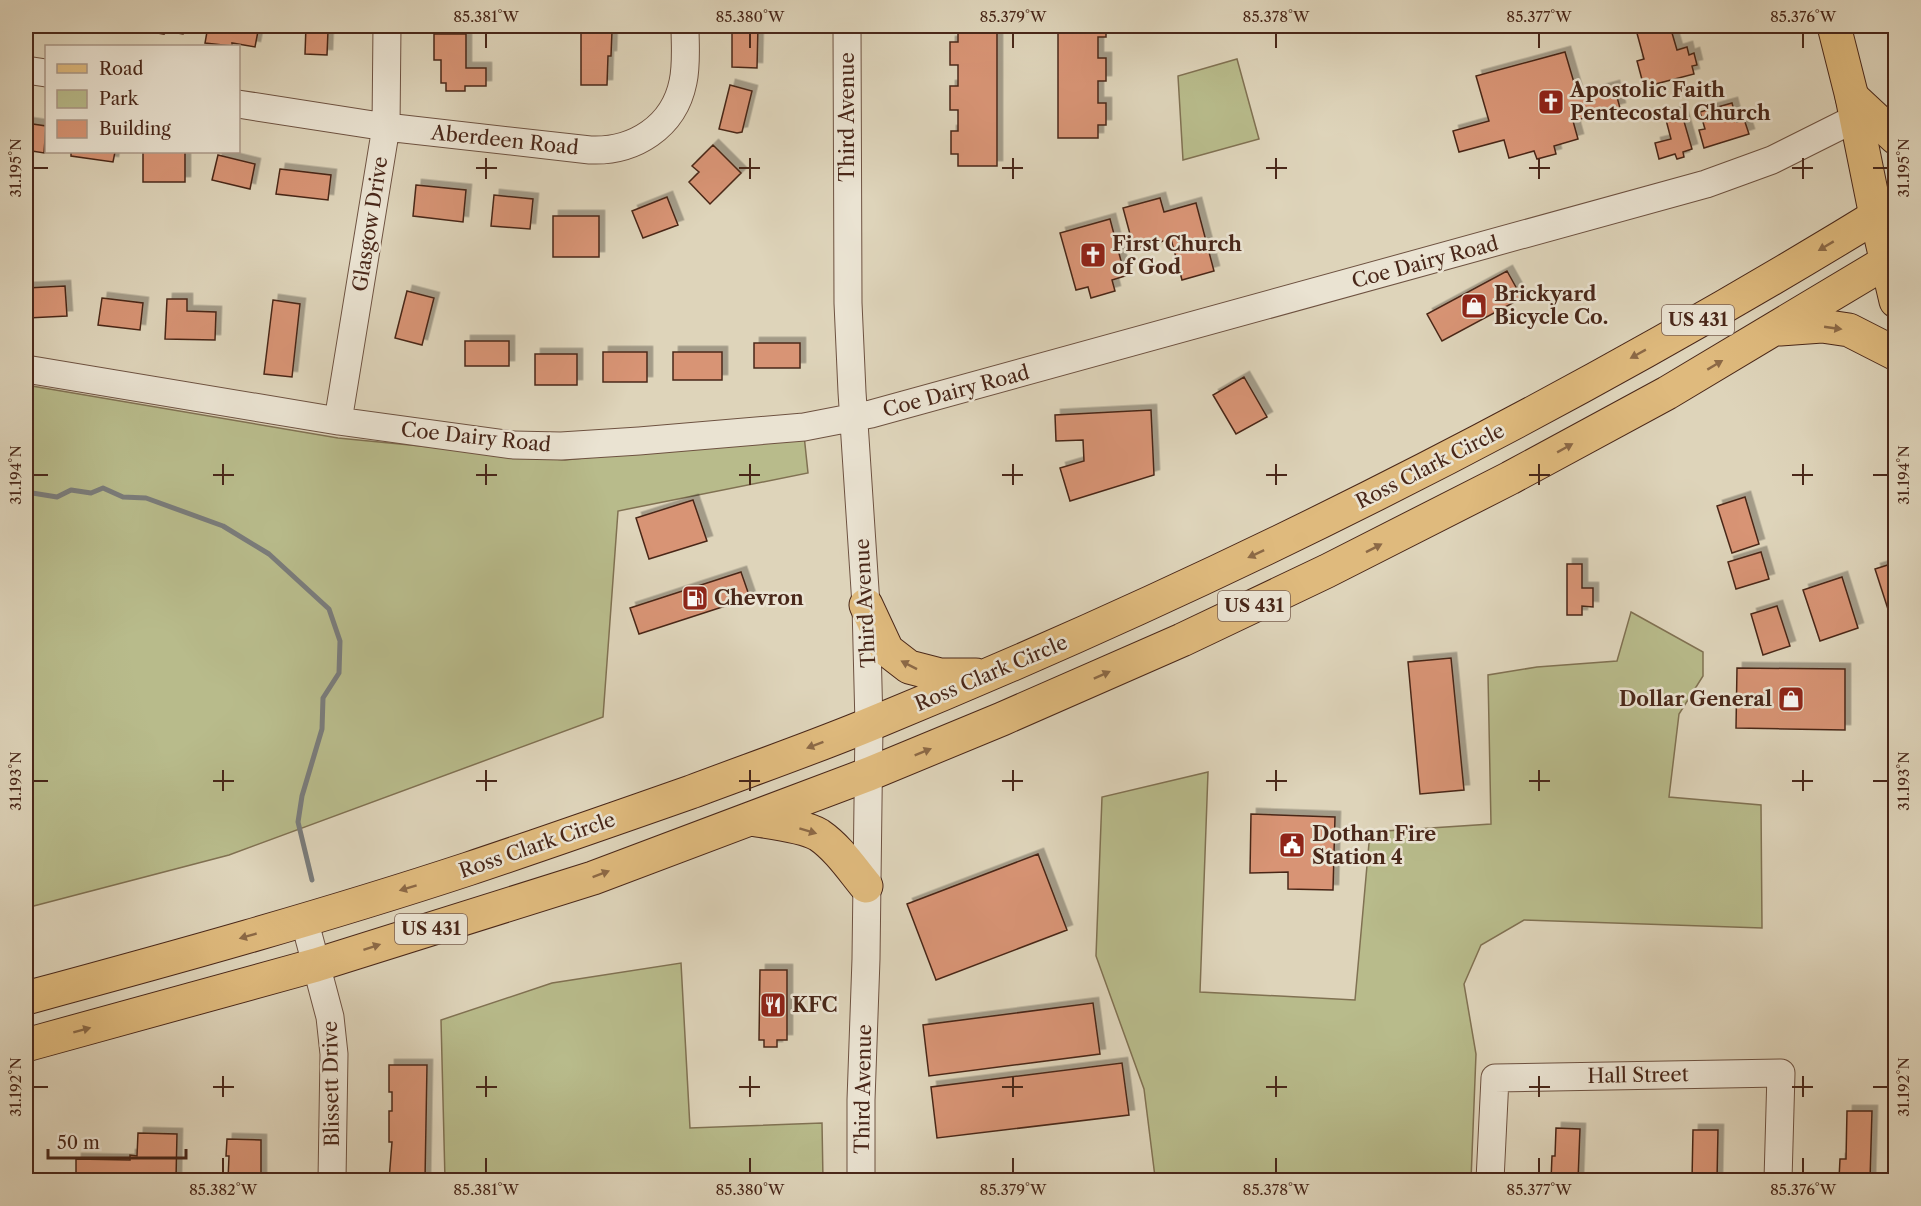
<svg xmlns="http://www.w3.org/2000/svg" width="1921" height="1206" viewBox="0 0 1921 1206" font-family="'Libre Caslon Text',serif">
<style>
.green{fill:#b8bb8b;stroke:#807152;stroke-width:1.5}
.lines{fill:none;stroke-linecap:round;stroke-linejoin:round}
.stream{stroke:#7a7c7b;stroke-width:5}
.building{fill:#d89474;stroke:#492719;stroke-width:1.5;filter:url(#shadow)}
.minor-casing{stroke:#6e5241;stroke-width:29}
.major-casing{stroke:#492719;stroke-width:35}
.highway-casing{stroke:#492719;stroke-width:35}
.minor{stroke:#eae3d2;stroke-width:27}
.major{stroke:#dfba7d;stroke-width:33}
.highway{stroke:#dfba7d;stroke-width:33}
.oneway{fill:#8c6946}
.ticks{fill:none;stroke:#492719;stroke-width:2}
.labels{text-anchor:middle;stroke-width:5;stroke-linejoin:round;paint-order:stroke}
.shield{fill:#eae3d2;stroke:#795f50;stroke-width:1.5}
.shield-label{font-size:18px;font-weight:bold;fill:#492719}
.poi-label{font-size:20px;font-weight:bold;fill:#492719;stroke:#eae3d2;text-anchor:start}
.street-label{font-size:20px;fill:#492719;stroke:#eae3d2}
.neatline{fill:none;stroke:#492719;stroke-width:2}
.ticks-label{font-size:15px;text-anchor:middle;fill:#492719}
</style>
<defs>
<filter id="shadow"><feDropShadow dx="5.5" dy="-5.5" stdDeviation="0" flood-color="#0004"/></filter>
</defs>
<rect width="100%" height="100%" fill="#ded4ba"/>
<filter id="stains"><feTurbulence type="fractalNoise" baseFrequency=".00333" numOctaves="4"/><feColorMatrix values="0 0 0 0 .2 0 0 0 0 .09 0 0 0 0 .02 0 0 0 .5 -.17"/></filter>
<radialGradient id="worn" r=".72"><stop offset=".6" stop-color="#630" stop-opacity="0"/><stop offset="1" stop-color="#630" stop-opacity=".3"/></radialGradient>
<path class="green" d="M1237,59L1259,139L1183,160L1178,76Z
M26,385L338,438L565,460L804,435L808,473L618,511L603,717L229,855L26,908Z
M1631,612L1703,652V676L1679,714L1669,797L1761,805L1762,928L1524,920L1481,945L1464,984L1476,1054L1471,1180H1117L1155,1177L1144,1089L1096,956L1102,797L1208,772L1200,992L1355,1000L1370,832L1491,824L1488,675L1537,667L1617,661Z
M681,963L690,1128L822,1123L823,1180H445L441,1020L552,983Z"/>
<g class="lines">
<path class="stream" d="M26,492L57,497L71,490L91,493L103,488L123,497L146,498L223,526L269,554L329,609L340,641L339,673L323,698L322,729L302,796L298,822L312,880"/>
</g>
<path class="building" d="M140,26H184L183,34L164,31V34L140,30Z
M208,26H259L255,47L232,43V46L205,43Z
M306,26H336V31H328L327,55L305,54Z
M732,26H758L757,68L732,67Z
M1058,26H1106V37H1098V58H1106V81H1098V103H1106V125H1098V138H1058Z
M1635,26H1670L1677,50L1687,47L1689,55L1694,53L1697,65L1692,66L1694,74L1644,87L1637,61L1644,59Z
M958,29H997V166H958V154H951V131H958V110H950V86H958V65H950V42H958Z
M581,31H612L611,56H608L607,85H581Z
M434,34H466V68H486V86H465V91H446V83H441V60H434Z
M1565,52L1578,96L1614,86L1620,108L1573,121L1578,139L1554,146L1556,154L1537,159L1534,151L1509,158L1504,140L1459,152L1453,131L1489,121L1476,76Z
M730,85L752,91L742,132L737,133L719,129Z
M1732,103L1737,122L1744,119L1749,134L1704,148L1699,130L1705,129L1700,112Z
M1681,111L1692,149L1683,152L1684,157L1677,159L1675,154L1659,159L1655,143L1671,139L1665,116Z
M26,123L46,126L44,153L26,150Z
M713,145L741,173L710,204L689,182L699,172L692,166Z
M71,152H115L113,162L71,156Z
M143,152H185V182H143Z
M218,155L255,164L250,189L212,180Z
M280,169L331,175L328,200L276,194Z
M416,185L466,190L463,222L413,216Z
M494,195L533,199L530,229L491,226Z
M667,197L678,225L643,238L632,211Z
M1160,198L1164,212L1196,203L1214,271L1182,280L1171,239L1134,249L1123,208Z
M553,216H599V257H553Z
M1110,219L1125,276L1112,280L1115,291L1091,298L1088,287L1076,290L1060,233Z
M1507,271L1522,298L1442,341L1427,314Z
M65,286L67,316L28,318L27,288Z
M407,291L434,298L422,345L395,338Z
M102,298L143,303L140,330L98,325Z
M167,299H187V311L216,312L215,340L165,339Z
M273,300L300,304L292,377L264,374Z
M465,341H509V366H465Z
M754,343H800V368H754Z
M603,352H647V382H603Z
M673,352H722V380H673Z
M535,354H577V385H535Z
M1244,377L1267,417L1236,434L1213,395Z
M1151,410L1154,475L1070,501L1060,468L1084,461L1083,440L1056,441L1055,415Z
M1745,497L1759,544L1732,553L1717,506Z
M693,500L707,541L649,559L636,518Z
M1761,552L1769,579L1736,589L1728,562Z
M1894,563L1896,568V634L1875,569Z
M1567,564H1582V588H1593V607L1582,606V615H1567Z
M741,572L750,598L639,634L630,608Z
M1842,577L1858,628L1820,641L1803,590Z
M1777,606L1790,646L1763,655L1751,614Z
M1451,658L1464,790L1420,794L1408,662Z
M1737,668L1845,669V730L1736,728Z
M1251,814L1335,817L1333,890L1288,889V872L1250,873Z
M1038,854L1067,930L936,980L907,904Z
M760,970H787V1040H777V1047H764V1040H759Z
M1093,1003L1100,1054L929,1076L923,1025Z
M1122,1063L1129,1115L937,1138L931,1087Z
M389,1065H427L425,1180H389L392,1142H389V1111H392V1092H389Z
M1847,1111H1872L1870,1180L1839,1179L1840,1159H1846Z
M1556,1128L1580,1129L1578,1180H1551L1552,1156H1555Z
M1693,1130H1718L1717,1180H1692Z
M138,1133L177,1134L176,1179H182V1180H76V1159L130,1160V1155L137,1156Z
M227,1139L261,1140V1180H228L229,1156H226Z"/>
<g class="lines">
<defs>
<path id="minor" d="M847,26L848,303L852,392L866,605L869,725L866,959L861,1100V1180
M26,70L46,73
M238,104L386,127L590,150C634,152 674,127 683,82C687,64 685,44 685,26
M26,369L338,421L513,445L561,446L639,441L804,427L871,414L1706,184L1772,160L1856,118
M338,421L386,127L387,26
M304,919L330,1017L334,1054L332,1180
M1490,1180L1495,1078L1781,1073L1778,1180"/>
<path id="major" d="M1834,26L1852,97L1876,216L1896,301"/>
<path id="highway" d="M1852,97L1896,138
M1780,329L1822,326L1849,330L1896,354
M866,605L887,650L909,667L940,675H976
M751,819C769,822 805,826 819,835C838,848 852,869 866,886
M26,998C174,958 322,917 468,869C543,844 617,818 691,792C752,769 813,748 873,723C1227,578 1570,405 1896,204
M26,1045L316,965L593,878L869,774L1002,719L1182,640L1327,571L1510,478L1667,393L1896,256"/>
</defs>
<use href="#minor" class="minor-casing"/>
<use href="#major" class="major-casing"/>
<use href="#highway" class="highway-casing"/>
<use href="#minor" class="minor"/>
<use href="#major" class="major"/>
<use href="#highway" class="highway"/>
</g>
<defs><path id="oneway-solid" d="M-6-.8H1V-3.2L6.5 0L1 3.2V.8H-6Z" transform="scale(1.5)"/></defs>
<g class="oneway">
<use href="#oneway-solid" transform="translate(1826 246) rotate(149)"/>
<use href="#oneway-solid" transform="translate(1833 328) rotate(8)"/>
<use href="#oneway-solid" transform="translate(1638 354) rotate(151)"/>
<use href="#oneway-solid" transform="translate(1715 365) rotate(-31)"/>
<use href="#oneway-solid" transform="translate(1565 448) rotate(-29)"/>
<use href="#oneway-solid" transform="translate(1374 548) rotate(-27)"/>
<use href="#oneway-solid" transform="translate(1256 554) rotate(155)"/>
<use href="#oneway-solid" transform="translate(909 665) rotate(-153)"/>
<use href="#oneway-solid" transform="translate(1102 675) rotate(-24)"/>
<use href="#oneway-solid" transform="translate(815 745) rotate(159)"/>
<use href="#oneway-solid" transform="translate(923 752) rotate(-22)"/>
<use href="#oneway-solid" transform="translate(808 831) rotate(17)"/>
<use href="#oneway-solid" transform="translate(601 874) rotate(-21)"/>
<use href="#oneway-solid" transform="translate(408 888) rotate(163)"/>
<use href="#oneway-solid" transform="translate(248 936) rotate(164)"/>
<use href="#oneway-solid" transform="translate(372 947) rotate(-18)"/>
<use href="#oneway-solid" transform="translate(82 1030) rotate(-15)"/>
</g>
<path class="ticks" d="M486,33V48M750,33V48M1013,33V48M1276,33V48M1539,33V48M1803,33V48M486,158V179M750,158V179M1013,158V179M1276,158V179M1539,158V179M1803,158V179M33,168H48M476,168H497M739,168H760M1002,168H1023M1266,168H1287M1529,168H1550M1792,168H1813M1873,168H1888M223,464V485M486,464V485M750,464V485M1013,464V485M1276,464V485M1539,464V485M1803,464V485M33,475H48M213,475H234M476,475H497M739,475H760M1002,475H1023M1266,475H1287M1529,475H1550M1792,475H1813M1873,475H1888M223,770V791M486,770V791M750,770V791M1013,770V791M1276,770V791M1539,770V791M1803,770V791M33,781H48M213,781H234M476,781H497M739,781H760M1002,781H1023M1266,781H1287M1529,781H1550M1792,781H1813M1873,781H1888M223,1076V1097M486,1076V1097M750,1076V1097M1013,1076V1097M1276,1076V1097M1539,1076V1097M1803,1076V1097M33,1087H48M213,1087H234M476,1087H497M739,1087H760M1002,1087H1023M1266,1087H1287M1529,1087H1550M1792,1087H1813M1873,1087H1888M223,1158V1173M486,1158V1173M750,1158V1173M1013,1158V1173M1276,1158V1173M1539,1158V1173M1803,1158V1173"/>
<defs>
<symbol id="church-square" viewBox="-11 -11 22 22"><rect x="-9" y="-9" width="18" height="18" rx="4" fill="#8f2418" stroke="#eae3d2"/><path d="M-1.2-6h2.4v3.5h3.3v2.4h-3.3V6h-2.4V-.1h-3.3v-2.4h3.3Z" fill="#fff"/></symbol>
<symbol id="shop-square" viewBox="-11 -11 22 22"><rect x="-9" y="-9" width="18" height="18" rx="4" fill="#8f2418" stroke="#eae3d2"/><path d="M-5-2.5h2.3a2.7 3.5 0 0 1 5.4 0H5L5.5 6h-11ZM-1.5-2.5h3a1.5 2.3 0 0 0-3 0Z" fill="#fff"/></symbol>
<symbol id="fuel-square" viewBox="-11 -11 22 22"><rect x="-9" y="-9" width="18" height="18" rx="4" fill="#8f2418" stroke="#eae3d2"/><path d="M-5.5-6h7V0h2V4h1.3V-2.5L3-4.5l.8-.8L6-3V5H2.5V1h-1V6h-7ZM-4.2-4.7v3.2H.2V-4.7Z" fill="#fff"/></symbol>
<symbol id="civic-square" viewBox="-11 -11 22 22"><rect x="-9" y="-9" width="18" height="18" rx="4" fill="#8f2418" stroke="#eae3d2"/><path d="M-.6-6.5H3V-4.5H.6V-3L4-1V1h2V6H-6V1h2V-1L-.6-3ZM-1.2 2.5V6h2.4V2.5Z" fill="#fff"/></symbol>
<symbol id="restaurant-square" viewBox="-11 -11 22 22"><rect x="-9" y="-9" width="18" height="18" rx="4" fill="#8f2418" stroke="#eae3d2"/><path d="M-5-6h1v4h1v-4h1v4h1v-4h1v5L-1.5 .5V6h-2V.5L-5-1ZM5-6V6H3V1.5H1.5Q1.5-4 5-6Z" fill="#fff"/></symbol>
</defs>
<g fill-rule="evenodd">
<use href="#church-square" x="1536" y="87" width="30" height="30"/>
<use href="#church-square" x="1078" y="240" width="30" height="30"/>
<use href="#shop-square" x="1459" y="291" width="30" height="30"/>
<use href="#fuel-square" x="680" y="583" width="30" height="30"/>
<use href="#shop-square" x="1776" y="684" width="30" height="30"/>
<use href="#civic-square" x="1277" y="830" width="30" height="30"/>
<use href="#restaurant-square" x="758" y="990" width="30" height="30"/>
</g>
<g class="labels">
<g class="shield">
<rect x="1662" y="305" width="72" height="30" rx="4.5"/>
<rect x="1218" y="591" width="72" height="30" rx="4.5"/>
<rect x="395" y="914" width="72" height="30" rx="4.5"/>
</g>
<g class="shield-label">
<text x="1698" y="326">US 431</text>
<text x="1254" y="612">US 431</text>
<text x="431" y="935">US 431</text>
</g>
<g class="poi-label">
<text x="1570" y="97">Apostolic Faith<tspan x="1570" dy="23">Pentecostal Church</tspan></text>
<text x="1112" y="251">First Church<tspan x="1112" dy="23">of God</tspan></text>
<text x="1494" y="301">Brickyard<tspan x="1494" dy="23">Bicycle Co.</tspan></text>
<text x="714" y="605">Chevron</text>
<text x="1772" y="706" text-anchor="end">Dollar General</text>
<text x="1312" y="841">Dothan Fire<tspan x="1312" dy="23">Station 4</tspan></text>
<text x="792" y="1012">KFC</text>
</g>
<g class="street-label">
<text transform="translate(847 117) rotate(-90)" y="7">Third Avenue</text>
<text transform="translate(505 140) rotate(6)" y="7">Aberdeen Road</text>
<text transform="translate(370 224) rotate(-81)" y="7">Glasgow Drive</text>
<text transform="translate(1425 262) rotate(-15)" y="7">Coe Dairy Road</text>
<text transform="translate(956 391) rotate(-15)" y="7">Coe Dairy Road</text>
<text transform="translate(476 437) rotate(6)" y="7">Coe Dairy Road</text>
<text transform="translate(1430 466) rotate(-27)" y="7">Ross Clark Circle</text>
<text transform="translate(865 603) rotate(-93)" y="7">Third Avenue</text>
<text transform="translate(991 673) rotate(-23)" y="7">Ross Clark Circle</text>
<text transform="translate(537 845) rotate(-19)" y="7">Ross Clark Circle</text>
<text transform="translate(1638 1075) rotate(-1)" y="7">Hall Street</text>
<text transform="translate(331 1084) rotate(-91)" y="7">Blissett Drive</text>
<text transform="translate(863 1089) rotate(-89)" y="7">Third Avenue</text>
</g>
</g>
<rect width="1921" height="1206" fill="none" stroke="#ded4ba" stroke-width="66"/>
<rect x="45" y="45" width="195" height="108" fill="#eae3d2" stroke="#aa9888" stroke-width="1.5"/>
<rect x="57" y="64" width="30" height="9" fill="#dfba7d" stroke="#aa9888" stroke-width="1.5"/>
<text x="99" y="75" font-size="18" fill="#492719">Road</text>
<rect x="57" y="90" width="30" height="18" fill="#b8bb8b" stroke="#aa9888" stroke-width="1.5"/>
<text x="99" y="105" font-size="18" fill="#492719">Park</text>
<rect x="57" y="120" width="30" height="18" fill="#d89474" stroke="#aa9888" stroke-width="1.5"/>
<text x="99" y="135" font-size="18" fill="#492719">Building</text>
<path d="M48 1149v9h138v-9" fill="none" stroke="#492719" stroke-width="3"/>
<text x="57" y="1149" font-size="18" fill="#492719" stroke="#eae3d2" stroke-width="4.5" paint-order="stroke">50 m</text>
<rect x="33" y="33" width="1855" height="1140" class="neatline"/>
<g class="ticks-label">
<text x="486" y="22">85.381°W</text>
<text x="750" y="22">85.380°W</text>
<text x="1013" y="22">85.379°W</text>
<text x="1276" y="22">85.378°W</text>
<text x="1539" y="22">85.377°W</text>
<text x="1803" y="22">85.376°W</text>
<text transform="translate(16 168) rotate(-90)" y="5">31.195°N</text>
<text transform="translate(1904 168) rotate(-90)" y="5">31.195°N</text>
<text transform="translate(16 475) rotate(-90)" y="5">31.194°N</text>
<text transform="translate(1904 475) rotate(-90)" y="5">31.194°N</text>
<text transform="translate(16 781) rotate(-90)" y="5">31.193°N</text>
<text transform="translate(1904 781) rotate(-90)" y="5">31.193°N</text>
<text transform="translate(16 1087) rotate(-90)" y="5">31.192°N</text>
<text transform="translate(1904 1087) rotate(-90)" y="5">31.192°N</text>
<text x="223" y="1195">85.382°W</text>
<text x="486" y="1195">85.381°W</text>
<text x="750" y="1195">85.380°W</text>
<text x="1013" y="1195">85.379°W</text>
<text x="1276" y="1195">85.378°W</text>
<text x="1539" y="1195">85.377°W</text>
<text x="1803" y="1195">85.376°W</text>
</g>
<rect width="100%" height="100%" filter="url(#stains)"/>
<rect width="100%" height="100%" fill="url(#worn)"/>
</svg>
